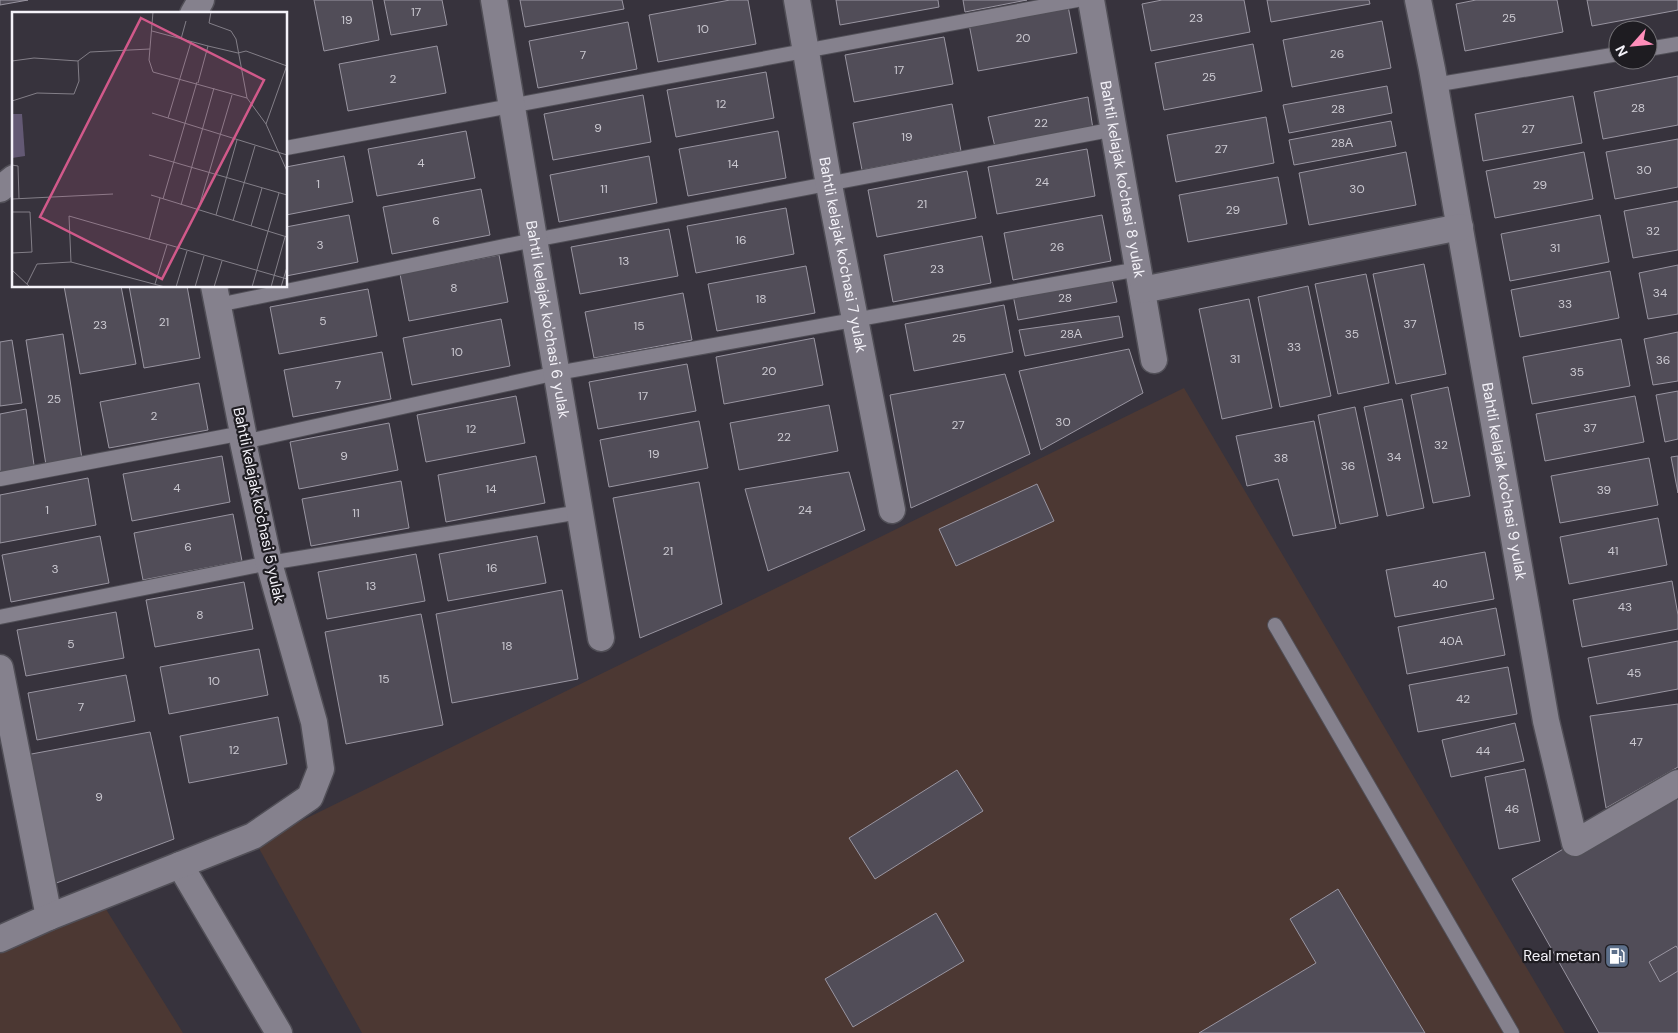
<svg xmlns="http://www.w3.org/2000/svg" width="1678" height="1033" viewBox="0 0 1678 1033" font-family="'DM Sans',sans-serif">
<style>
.industrial{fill:#4c3833}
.building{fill:#514d58;stroke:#9995a1}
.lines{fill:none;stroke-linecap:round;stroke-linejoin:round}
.service-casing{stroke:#514f57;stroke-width:16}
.minor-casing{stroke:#514f57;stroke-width:29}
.service{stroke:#85818d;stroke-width:14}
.minor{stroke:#85818d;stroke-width:26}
.labels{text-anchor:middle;stroke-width:4.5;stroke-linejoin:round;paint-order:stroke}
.number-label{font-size:12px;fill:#cbc9d1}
.street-label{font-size:15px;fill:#f4f2f9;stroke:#1e1c21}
.poi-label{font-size:15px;fill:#f4f2f9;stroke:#1e1c21;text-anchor:end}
.inset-road{fill:none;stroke:#837f88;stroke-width:1}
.view{fill:#d1598a;fill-opacity:0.15;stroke:#d1598a;stroke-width:2.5}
.inset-edge{fill:none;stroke:#f4f2f9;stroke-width:2.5}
</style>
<rect width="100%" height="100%" fill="#37333d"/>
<path class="industrial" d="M1184,388L1565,1033H362L256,843Z
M99,898L183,1033H0V949Z"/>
<path class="building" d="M0,0H28L0,5Z
M314,0H372L379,40L324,51Z
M384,0H442L447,25L391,35Z
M520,0H622L624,9L525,27Z
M730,0H748L756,44L658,62L649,15Z
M836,0H938L939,7L840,25Z
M963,0H1027L965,12Z
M1162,0H1244L1250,32L1151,51L1142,4Z
M1267,0H1369L1370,4L1271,22Z
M1476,0H1557L1563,32L1465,51L1456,4Z
M1587,0H1678V10L1592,26Z
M1068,6L1077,53L978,71L969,24Z
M1382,21L1391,68L1292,87L1283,40Z
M628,22L637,69L538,88L529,41Z
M944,37L953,84L854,102L845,55Z
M1253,44L1262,91L1164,110L1155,63Z
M437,46L446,93L348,111L339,64Z
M766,72L774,118L676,137L667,90Z
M1678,76V125L1603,139L1594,92Z
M1387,86L1392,113L1289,133L1283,105Z
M643,95L651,142L553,160L544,114Z
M1573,96L1582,143L1483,161L1475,114Z
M1088,97L1093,129L995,147L988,117Z
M952,104L961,151L862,170L853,123Z
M1266,117L1274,163L1176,182L1167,135Z
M1391,121L1396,146L1294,165L1289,140Z
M466,131L475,178L377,196L368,149Z
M778,131L786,178L688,196L679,149Z
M1678,139V187L1615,199L1606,152Z
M1087,149L1095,196L997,214L988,167Z
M1406,152L1416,205L1309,225L1299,173Z
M1584,152L1593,199L1495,218L1486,171Z
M344,156L353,202L286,215V167Z
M649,156L657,203L559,222L550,175Z
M967,171L976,218L877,237L868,190Z
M1278,177L1287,224L1188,242L1179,195Z
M481,189L490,235L392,254L383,207Z
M1678,201V250L1633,258L1624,211Z
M786,208L794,254L696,273L687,226Z
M349,215L358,262L286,276V227Z
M1102,215L1111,261L1013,280L1004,233Z
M1600,215L1609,262L1510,281L1501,234Z
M669,229L678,276L580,294L571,247Z
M982,236L991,283L893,302L884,255Z
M499,255L508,302L409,321L400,274Z
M1424,264L1446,374L1396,384L1373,274Z
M1678,265V314L1648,319L1639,273Z
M806,266L815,313L717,331L708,284Z
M1610,271L1619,318L1520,337L1511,290Z
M1366,274L1389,383L1338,394L1315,284Z
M1112,280L1117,302L1018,320L1013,295Z
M64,286H121L136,364L80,374Z
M129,286H187L200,358L144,368Z
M1308,286L1331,396L1280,407L1258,297Z
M368,289L377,336L279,354L270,307Z
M683,293L692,340L594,358L585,312Z
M1249,299L1272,408L1222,419L1199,309Z
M1004,305L1013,352L914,371L905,324Z
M1119,316L1123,337L1025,356L1019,330Z
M501,319L510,366L412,385L403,338Z
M1678,332V381L1653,385L1644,339Z
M63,334L82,459L46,465L26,340Z
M814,338L823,385L724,404L716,357Z
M1621,339L1630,386L1532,404L1523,357Z
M12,340L22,403L0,406V342Z
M1129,349L1143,393L1041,450L1019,371Z
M382,352L391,399L293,417L284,370Z
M687,364L696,411L598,429L589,382Z
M1005,374L1030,454L911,508L890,395Z
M199,383L208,430L109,448L100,402Z
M1448,387L1470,496L1433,503L1411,395Z
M1678,391V439L1665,442L1656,395Z
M516,396L525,443L426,462L417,415Z
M1635,396L1644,442L1545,461L1536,414Z
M1402,399L1424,508L1387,516L1364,407Z
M829,405L838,451L739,470L730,423Z
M1355,407L1378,516L1340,524L1318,415Z
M26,409L35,472L0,478V414Z
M699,421L708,468L609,487L600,440Z
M1314,421L1336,528L1293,536L1278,479L1247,486L1236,436Z
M389,423L398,470L299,489L290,442Z
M222,456L230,502L132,521L123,474Z
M536,456L545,503L446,522L438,475Z
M1678,456V493L1671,457Z
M1649,458L1658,505L1560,523L1551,476Z
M849,472L865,530L768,571L745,489Z
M88,478L96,525L0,543V495Z
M401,481L409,528L311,546L302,499Z
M699,482L722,604L640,638L613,498Z
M1037,484L1054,521L956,566L939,529Z
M233,514L242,561L143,580L134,533Z
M1658,518L1667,565L1569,584L1560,537Z
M100,536L109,583L11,602L2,555Z
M537,536L546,583L448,601L439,554Z
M1485,552L1494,599L1395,617L1386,570Z
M416,554L425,601L327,619L318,572Z
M1672,581L1678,615V629L1582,647L1573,600Z
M244,582L253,629L155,647L146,600Z
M562,590L578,679L452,703L436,614Z
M1496,608L1505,655L1407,674L1398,627Z
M116,612L124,658L26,676L17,630Z
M421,614L443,725L346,744L325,632Z
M1678,641V689L1597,704L1588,658Z
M259,649L268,695L169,714L160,667Z
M1508,667L1517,714L1418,732L1409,685Z
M126,675L135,721L37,740L28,693Z
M1678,704V767L1606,808L1590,716Z
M278,717L287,764L189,783L180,736Z
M1515,723L1524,761L1451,777L1442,740Z
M150,732L174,839L51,885L26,755Z
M1525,769L1540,841L1499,849L1485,777Z
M957,770L983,811L875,879L849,838Z
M1678,782V1033H1599L1512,879Z
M1338,889L1425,1033H1199L1316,963L1290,919Z
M936,913L964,961L853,1027L825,979Z
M1676,946L1678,949V971L1660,982L1649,962Z"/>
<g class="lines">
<defs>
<path id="service" d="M1648,49L1678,44
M1434,85L1618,54
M286,148L1077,0
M218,305L534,240L1115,129
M243,442L557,373L1139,269
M0,479L243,433
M0,617L269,563L580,512
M1275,625L1512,1033"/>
<g id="minor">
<path id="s1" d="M494,0L601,638"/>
<path id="s2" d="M797,0L829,185L892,510"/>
<path id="s3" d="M1091,0L1154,360"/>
<path id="s4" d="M1418,0L1432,69L1546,721L1575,843L1678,783"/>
<path d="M193,14L201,0"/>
<path d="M0,189L14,178"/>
<path d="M1142,290L1460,227"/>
<path d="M0,668L49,917"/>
<path d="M180,865L279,1033"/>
<path d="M0,939L49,917L253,836L310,797L321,769L314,722L269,563L243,442V433L214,286"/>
</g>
</defs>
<use href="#service" class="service-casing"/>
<use href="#minor" class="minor-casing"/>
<use href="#service" class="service"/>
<use href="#minor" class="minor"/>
</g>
<defs>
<symbol id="fuel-square" viewBox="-11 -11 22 22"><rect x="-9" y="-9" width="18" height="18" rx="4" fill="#5c6f8a" stroke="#1e1c21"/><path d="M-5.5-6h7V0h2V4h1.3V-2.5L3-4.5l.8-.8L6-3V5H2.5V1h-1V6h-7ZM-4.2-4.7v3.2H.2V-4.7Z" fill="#fff"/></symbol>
</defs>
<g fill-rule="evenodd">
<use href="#fuel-square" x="1603" y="942" width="28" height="28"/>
</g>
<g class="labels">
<g class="number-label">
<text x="416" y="16">17</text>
<text x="1196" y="22">23</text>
<text x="1509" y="22">25</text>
<text x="347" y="24">19</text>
<text x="703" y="33">10</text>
<text x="1023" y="42">20</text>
<text x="1337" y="58">26</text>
<text x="583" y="59">7</text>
<text x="899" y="74">17</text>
<text x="1209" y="81">25</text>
<text x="393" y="83">2</text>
<text x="721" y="108">12</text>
<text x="1638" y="112">28</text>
<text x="1338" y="113">28</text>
<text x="1041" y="127">22</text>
<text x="598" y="132">9</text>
<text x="1528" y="133">27</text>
<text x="907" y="141">19</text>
<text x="1342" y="147">28А</text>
<text x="1221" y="153">27</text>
<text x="421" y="167">4</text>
<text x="733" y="168">14</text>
<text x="1644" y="174">30</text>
<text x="1042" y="186">24</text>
<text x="318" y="188">1</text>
<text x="1540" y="189">29</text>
<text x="604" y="193">11</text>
<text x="1357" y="193">30</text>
<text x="922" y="208">21</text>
<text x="1233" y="214">29</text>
<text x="436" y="225">6</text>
<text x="1653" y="235">32</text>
<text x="741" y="244">16</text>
<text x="320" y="249">3</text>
<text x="1057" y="251">26</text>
<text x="1555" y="252">31</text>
<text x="624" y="265">13</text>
<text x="937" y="273">23</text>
<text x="454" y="292">8</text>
<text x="1660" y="297">34</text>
<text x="1065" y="302">28</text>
<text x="761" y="303">18</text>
<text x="1565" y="308">33</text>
<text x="323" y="325">5</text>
<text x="164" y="326">21</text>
<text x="1410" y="328">37</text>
<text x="100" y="329">23</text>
<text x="639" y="330">15</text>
<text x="1071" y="338">28А</text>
<text x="1352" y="338">35</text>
<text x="959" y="342">25</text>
<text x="1294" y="351">33</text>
<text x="457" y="356">10</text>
<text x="1235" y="363">31</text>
<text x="1663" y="364">36</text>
<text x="769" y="375">20</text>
<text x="1577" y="376">35</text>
<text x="338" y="389">7</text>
<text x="643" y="400">17</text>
<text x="54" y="403">25</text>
<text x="154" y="420">2</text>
<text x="1063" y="426">30</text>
<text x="958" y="429">27</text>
<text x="1590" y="432">37</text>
<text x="471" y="433">12</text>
<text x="784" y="441">22</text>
<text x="1441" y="449">32</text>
<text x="654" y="458">19</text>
<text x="344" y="460">9</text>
<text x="1394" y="461">34</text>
<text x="1281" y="462">38</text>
<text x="1348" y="470">36</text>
<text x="177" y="492">4</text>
<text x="491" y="493">14</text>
<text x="1604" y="494">39</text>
<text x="47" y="514">1</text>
<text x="805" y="514">24</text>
<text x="356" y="517">11</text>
<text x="188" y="551">6</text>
<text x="668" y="555">21</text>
<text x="1613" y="555">41</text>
<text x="492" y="572">16</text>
<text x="55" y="573">3</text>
<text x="1440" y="588">40</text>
<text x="371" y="590">13</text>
<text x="1625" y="611">43</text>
<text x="200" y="619">8</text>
<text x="1451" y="645">40А</text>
<text x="71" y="648">5</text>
<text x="507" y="650">18</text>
<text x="1634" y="677">45</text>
<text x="384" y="683">15</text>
<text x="214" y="685">10</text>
<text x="1463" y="703">42</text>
<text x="81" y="711">7</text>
<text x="1636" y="746">47</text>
<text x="234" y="754">12</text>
<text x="1483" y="755">44</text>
<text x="99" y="801">9</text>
<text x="1512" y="813">46</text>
</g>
<g class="street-label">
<text dy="5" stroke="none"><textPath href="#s3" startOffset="182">Bahtli kelajak ko'chasi 8 yulak</textPath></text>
<text dy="5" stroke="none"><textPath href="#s2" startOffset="259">Bahtli kelajak ko'chasi 7 yulak</textPath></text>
<text dy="5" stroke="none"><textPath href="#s1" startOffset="324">Bahtli kelajak ko'chasi 6 yulak</textPath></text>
<text dy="5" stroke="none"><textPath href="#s4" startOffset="489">Bahtli kelajak ko'chasi 9 yulak</textPath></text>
<text transform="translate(259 505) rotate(78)" y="5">Bahtli kelajak ko'chasi 5 yulak</text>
</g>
<g class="poi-label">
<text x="1600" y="961">Real metan</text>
</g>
</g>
<g transform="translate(12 12)">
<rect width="275" height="275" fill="#37333d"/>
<path d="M0,102H10L13,144L0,146Z" fill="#635974"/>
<path class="inset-road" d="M141,0L137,48L141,60L235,86M199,0L197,11L219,19L224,27L235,86L254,112L275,159M140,19L196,34L226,41L234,39L275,54M169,27L174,9M0,49L22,46L66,49L78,40L138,37M186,71L196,34M0,89L25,81L62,82L67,69L66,49M140,101L275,143M156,106L179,30M254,112L275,53M137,143L275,183M0,153L6,154L7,187M139,183L275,225M0,187L101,182M151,187L185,70M169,193L202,76M186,198L220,83M0,200H18L20,240L0,241M204,203L225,128M221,209L243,134M239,214L250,176M137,228L148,186M59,250L57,204L275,267M0,258L18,275M15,272L25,252L59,250L153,275M143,272L155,233M164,275L175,239M183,275L192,244M202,275L210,249M240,275L267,181M259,275L273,225M269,275L275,255"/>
<path class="view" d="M129,6L252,68L150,267L28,205Z"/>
<rect width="275" height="275" class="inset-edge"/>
</g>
<g transform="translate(1633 45) rotate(243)"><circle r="24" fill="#1e1c21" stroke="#747277"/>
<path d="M0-4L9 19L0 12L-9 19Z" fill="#ff8eba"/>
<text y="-8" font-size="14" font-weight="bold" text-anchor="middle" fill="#f4f2f9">N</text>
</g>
</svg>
